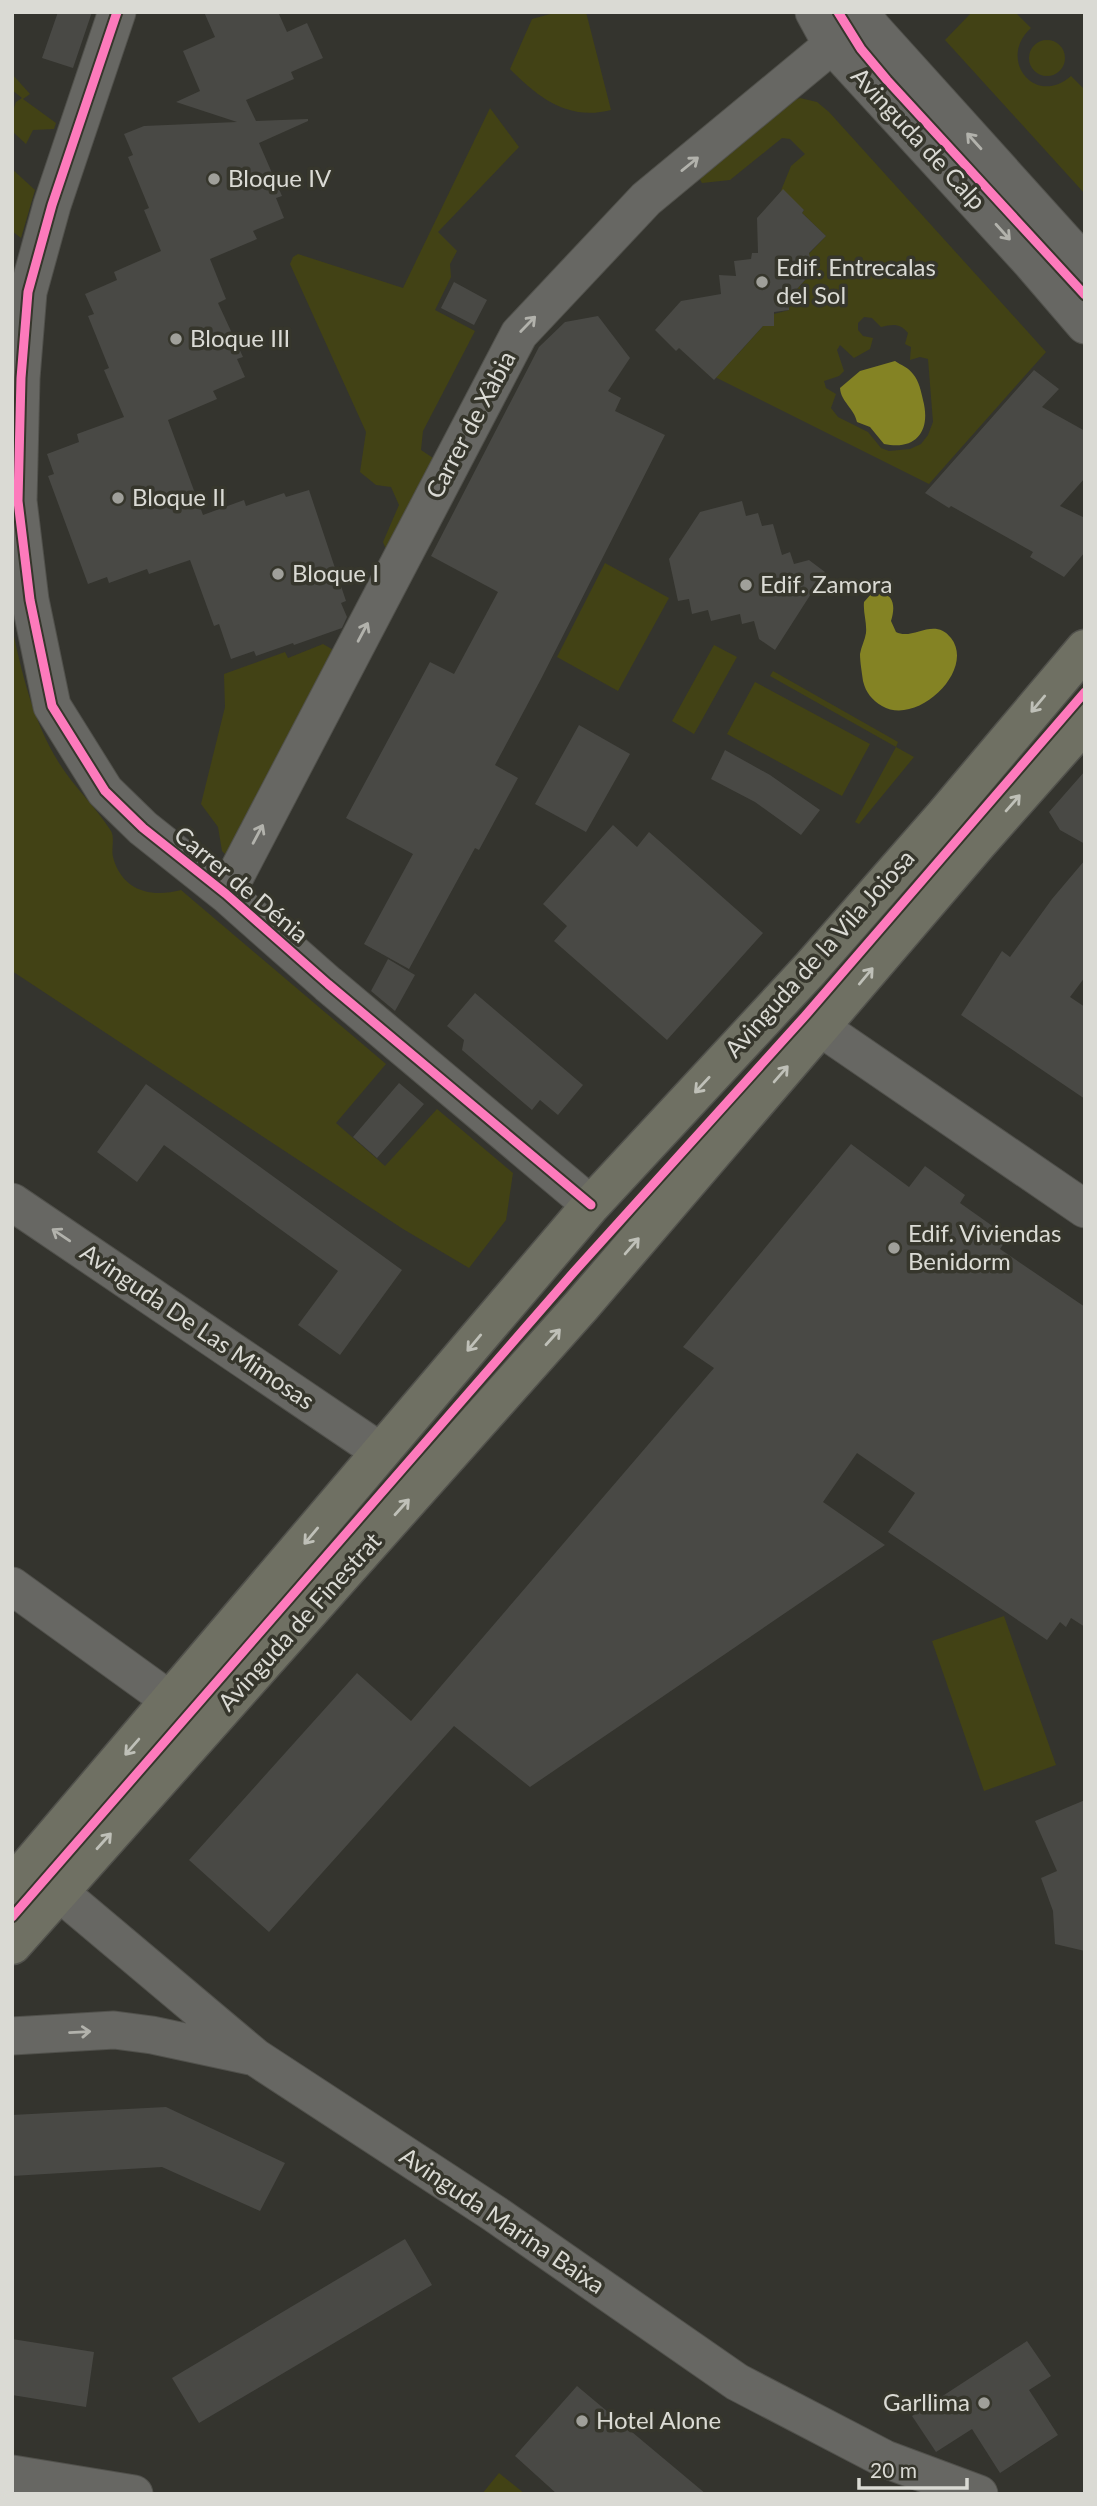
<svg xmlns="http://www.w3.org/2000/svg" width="1097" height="2506" viewBox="0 0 1097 2506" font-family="Lato,sans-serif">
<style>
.green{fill:#424215;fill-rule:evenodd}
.water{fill:#848324}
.building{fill:#494945}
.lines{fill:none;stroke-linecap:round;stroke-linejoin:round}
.minor-casing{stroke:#51514c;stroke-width:39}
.major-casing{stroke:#51514c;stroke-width:41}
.minor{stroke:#676763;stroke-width:37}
.major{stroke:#6f7063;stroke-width:38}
.cycleway-casing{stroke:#36362c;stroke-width:13}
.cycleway{stroke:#fd7abc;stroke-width:9}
.oneway{stroke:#b2b2ac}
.oneway2{stroke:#bfc0b8}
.poi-dot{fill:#a0a09a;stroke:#36362c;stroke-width:2.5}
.labels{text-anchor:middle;stroke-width:7;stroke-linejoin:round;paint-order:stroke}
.street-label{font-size:24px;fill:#dadad4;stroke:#36362c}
.poi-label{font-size:24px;fill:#dadad4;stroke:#36362c;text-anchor:start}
</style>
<rect width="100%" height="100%" fill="#34342e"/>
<path class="green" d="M558,12H586L611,110C568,121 539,98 510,69L532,19Z
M972,12H1015L1031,28C997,58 1034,108 1071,76L1085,90V194L945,40Z
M1029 58a18 18 0 1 1 36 0a18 18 0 1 1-36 0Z
M12,74L30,94L23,99L56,123L54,129L33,130L26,144L12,131V114L16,102L22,98L12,90Z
M800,98L817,102L829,112L1046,352L929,484L705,372L727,347L737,355L763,326H774V314L789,310V298L813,271L812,266L804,259L826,236L802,213L804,210L780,193L791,166L805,154L790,139L782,138L730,180L702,183L698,176L785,104ZM864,317L872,318L881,327C893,324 900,323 908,333L905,344L911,347L910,360L920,357L928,359L933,422L928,435L921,444L910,449L889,451L881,448L868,432L838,417L831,408L836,394L826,388L824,381L839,376L844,371L837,350L840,345L854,358L870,349L873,338L863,336L858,330V323Z
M490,108L519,147L438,232L457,251L450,264L451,277L435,310L475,331L423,431L421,450L436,460L388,554L383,542L399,505L391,487L376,485L360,472L366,432L290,264L293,257L298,254L403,288Z
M12,169L35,190L21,238L12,231Z
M605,563L669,598L618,691L557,657Z
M12,627C22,674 33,721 59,763C74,787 96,807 111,831C115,838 111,849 113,857C122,891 151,898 181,890L386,1064L336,1123L385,1166L437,1109L513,1173L506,1220L469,1268L403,1229L12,971Z
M323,644L337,652L226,855L222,851L218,827L201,804L225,707L224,674L285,652L288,658Z
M714,645L737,657L694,734L672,721Z
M773,671L898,742L896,747L914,757L859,824L855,822L896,747L770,676Z
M755,682L870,744L842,796L727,734Z
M1004,1616L1056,1765L984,1791L932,1641Z
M499,2473L525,2494H482Z"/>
<path class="water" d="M895,361C901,365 909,368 913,374C919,381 921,391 923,400C931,430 917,451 884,444L870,427L857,422C854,408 841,402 840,388L860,371Z
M880,591C895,596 895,608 891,621L896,632C913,641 934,616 951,638C976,670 917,727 882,706C872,700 866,693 863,681C862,673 860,662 860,654C861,647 865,640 866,633C867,622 863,613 864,602L872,593Z"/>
<path class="building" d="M58,12H92L73,68L42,58Z
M204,12H278L287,32L307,23L323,58L291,72L294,79L246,100L256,121L308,119V121L259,143L282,196L276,198L284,218L253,231L257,239L210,259L226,299L218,303L243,357L237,359L245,377L213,391L217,399L168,420L203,515L244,500L246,506L284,493L286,497L309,490L346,601L341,603L347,617L342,628L294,645L293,643L256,656L254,651L231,659L219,624L214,626L190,560L149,574L147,569L109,583L107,577L88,584L48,476L54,474L47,454L79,442L77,434L124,417L104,370L109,368L88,316L94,314L85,294L117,280L114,272L161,251L144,210L149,208L128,157L133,155L124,134L144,126L237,122L176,102L200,91L183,51L215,37Z
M783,189L804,210L802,213L826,236L809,253L813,271L789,298V310L774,312V326H763L714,380L679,348L676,351L655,330L681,301L721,294L719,275L736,276L734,261L751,259L752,253H758L757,218Z
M454,282L487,300L474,325L441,308Z
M598,316L630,358L608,391L621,398L615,411L665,435L541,679L495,765L518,778L479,850L475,848L409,969L364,944L413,854L346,818L430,662L454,674L498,592L431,556L539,347L565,322Z
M1034,370L1059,389L1042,407L1085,431V478L1060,506L1085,518V552L1064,577L1030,557L1033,552L951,506L949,508L925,493Z
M742,501L746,516L758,513L762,526L773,524L782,555L790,552L794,564L809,560L825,572L775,650L759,639L754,621L742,624L740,614L711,621L708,610L692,614L689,599L678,601L669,559L700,512Z
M579,725L630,754L586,832L535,804Z
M725,750L770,775L820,810L801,835L755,802L711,779Z
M1085,771V844L1060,830L1049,812Z
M613,825L637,847L649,832L763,933L667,1040L554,941L567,926L543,904Z
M1085,860V977L1070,997L1085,1007V1099L961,1015L1002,951L1010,957L1052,899Z
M388,959L415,975L395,1011L371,991Z
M475,993L583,1085L558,1115L540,1100L532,1110L462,1050L464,1040L447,1026Z
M399,1083L424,1104L377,1158L353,1137Z
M146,1084L402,1270L340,1355L298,1325L338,1271L164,1145L137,1182L97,1152Z
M851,1144L909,1187L925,1166L965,1195L960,1203L1008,1237L1000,1249L1085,1307V1627L1071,1618L1066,1627L1060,1622L1047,1640L888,1532L915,1493L857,1453L823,1502L885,1545L530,1787L454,1726L269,1932L189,1860L357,1673L411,1721L714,1368L683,1347Z
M1085,1800V1951L1055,1944L1053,1911L1041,1878L1057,1871L1035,1821Z
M166,2107L285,2163L260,2211L162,2167L12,2176V2115Z
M405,2239L432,2285L199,2423L172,2378Z
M12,2339L94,2352L86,2407L12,2395Z
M1027,2341L1051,2376L1029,2390L1058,2435L1000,2473L972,2429L936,2452L912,2416Z
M577,2386L706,2494H557L515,2456Z"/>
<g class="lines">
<defs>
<path id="minor" d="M117,12L52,205L28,292L21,378L18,501L30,600L52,706L105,791L143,828L226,894L328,984L591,1205
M814,12L832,45L1030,261L1085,325
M860,12L873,29L1085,264
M226,894L519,334L646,199L832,45
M821,1028L1085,1209
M12,1202L381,1452
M12,1586L171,1701
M67,1822L51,1873L59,1892L255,2057L495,2214L737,2382L885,2459L979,2494
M12,2036L114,2030L152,2035L250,2056
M12,2474L134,2494"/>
<path id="major" d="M12,1886L591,1205L810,969L945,815L1085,649
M12,1945L582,1305L977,844L1085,722"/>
</defs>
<use href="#minor" class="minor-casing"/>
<use href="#major" class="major-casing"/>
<use href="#minor" class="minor"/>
<use href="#major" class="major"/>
<defs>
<path id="cycleway" d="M117,12L52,205L28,292L21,378L18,501L30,600L52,706L105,791L143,828L226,894L328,984L591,1205
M838,12L861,49L887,80L1085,295
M12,1917L573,1273L805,1016L1085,692"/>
</defs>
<use href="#cycleway" class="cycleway-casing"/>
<use href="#cycleway" class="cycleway"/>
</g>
<defs><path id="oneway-shaft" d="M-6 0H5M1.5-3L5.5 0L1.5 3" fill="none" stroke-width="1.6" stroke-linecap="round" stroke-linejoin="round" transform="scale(1.75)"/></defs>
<g class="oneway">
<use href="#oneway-shaft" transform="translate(974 141) rotate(-132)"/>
<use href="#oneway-shaft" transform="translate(690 164) rotate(-39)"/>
<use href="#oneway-shaft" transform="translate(1003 232) rotate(48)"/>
<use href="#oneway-shaft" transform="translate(528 324) rotate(-46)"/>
<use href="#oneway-shaft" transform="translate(363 632) rotate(-62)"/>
<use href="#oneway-shaft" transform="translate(258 834) rotate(-62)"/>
<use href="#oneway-shaft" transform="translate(61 1235) rotate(-146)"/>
<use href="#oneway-shaft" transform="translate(80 2032) rotate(-3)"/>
</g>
<g class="oneway2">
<use href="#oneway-shaft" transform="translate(1038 704) rotate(130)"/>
<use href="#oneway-shaft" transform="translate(1013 803) rotate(-49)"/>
<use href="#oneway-shaft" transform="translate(866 976) rotate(-50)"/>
<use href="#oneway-shaft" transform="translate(781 1074) rotate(-49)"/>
<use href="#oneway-shaft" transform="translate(702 1085) rotate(133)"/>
<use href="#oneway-shaft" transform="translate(632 1246) rotate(-49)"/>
<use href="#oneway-shaft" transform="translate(553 1337) rotate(-48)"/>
<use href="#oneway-shaft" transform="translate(474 1343) rotate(130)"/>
<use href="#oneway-shaft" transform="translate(402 1507) rotate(-48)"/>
<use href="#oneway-shaft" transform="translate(311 1536) rotate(130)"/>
<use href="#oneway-shaft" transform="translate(132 1747) rotate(131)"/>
<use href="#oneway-shaft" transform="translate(104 1841) rotate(-48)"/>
</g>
<g class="poi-dot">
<circle cx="214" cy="179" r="7"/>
<circle cx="762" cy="282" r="7"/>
<circle cx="176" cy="339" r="7"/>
<circle cx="118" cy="498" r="7"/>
<circle cx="278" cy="574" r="7"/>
<circle cx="746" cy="585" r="7"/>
<circle cx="894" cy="1248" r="7"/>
<circle cx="984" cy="2403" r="7"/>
<circle cx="582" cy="2421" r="7"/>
</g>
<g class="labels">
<g class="street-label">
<text transform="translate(918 139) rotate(47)" y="8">Avinguda de Calp</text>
<text transform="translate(471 425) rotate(-62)" y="8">Carrer de Xàbia</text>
<text transform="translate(241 885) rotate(40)" y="8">Carrer de Dénia</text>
<text transform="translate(820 954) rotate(-48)" y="8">Avinguda de la Vila Joiosa</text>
<text transform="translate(197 1327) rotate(34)" y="8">Avinguda De Las Mimosas</text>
<text transform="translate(300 1622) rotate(-48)" y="8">Avinguda de Finestrat</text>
<text transform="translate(502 2221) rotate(34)" y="8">Avinguda Marina Baixa</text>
</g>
<g class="poi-label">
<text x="228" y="187">Bloque IV</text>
<text x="776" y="276">Edif. Entrecalas<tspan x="776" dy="28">del Sol</tspan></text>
<text x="190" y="347">Bloque III</text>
<text x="132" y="506">Bloque II</text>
<text x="292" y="582">Bloque I</text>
<text x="760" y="593">Edif. Zamora</text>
<text x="908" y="1242">Edif. Viviendas<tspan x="908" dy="28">Benidorm</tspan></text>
<text x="970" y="2411" text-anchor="end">Garllima</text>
<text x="596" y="2429">Hotel Alone</text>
</g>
</g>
<rect width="1097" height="2506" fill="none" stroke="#dadad4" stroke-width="28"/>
<path d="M859 2478v10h108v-10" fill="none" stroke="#dadad4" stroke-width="3.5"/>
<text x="870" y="2478" font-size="21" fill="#dadad4" stroke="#36362c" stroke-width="5" paint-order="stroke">20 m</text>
</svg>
